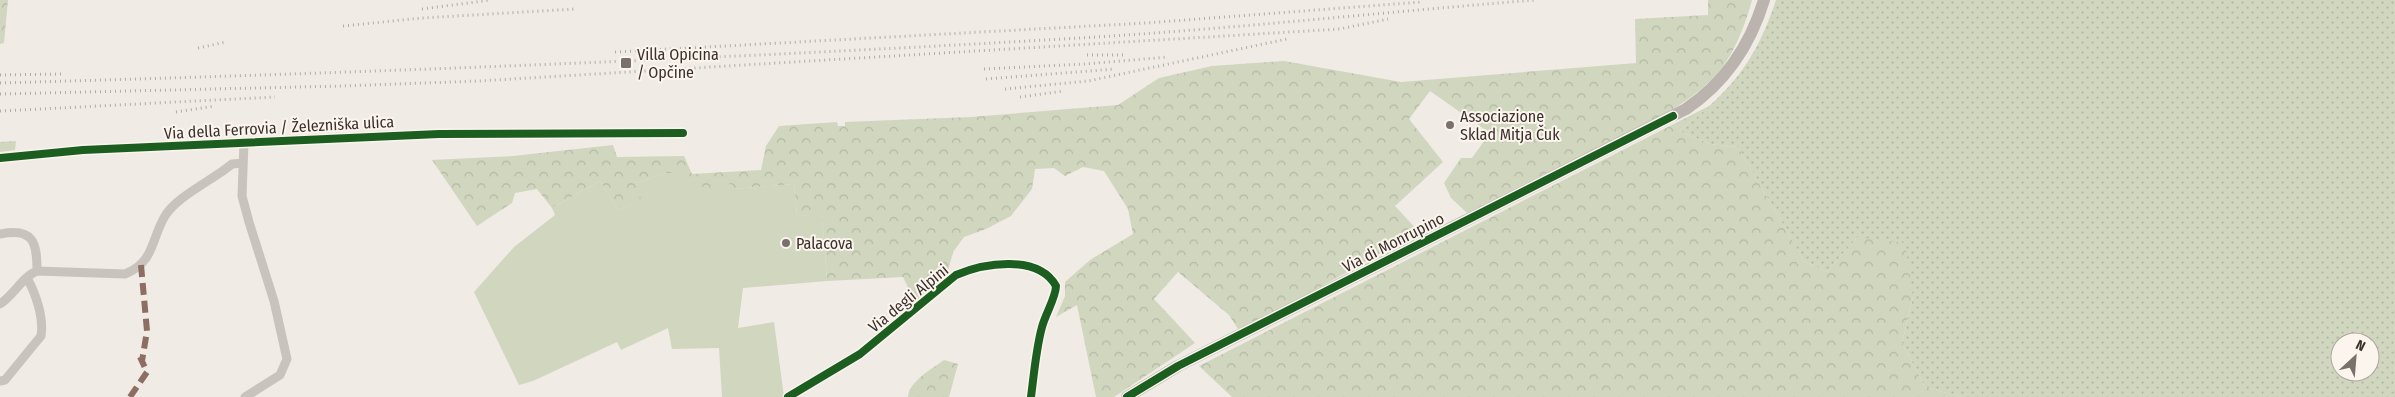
<svg xmlns="http://www.w3.org/2000/svg" width="2395" height="397" viewBox="0 0 2395 397" font-family="'Fira Sans Condensed',sans-serif">
<style>
.grass{fill:url(#grass-dots);fill-rule:evenodd}
.forest{fill:url(#forest-crowns)}
.green{fill:#d1d6bf}
.lines{fill:none;stroke-linecap:round;stroke-linejoin:round}
.street{stroke:#c9c3be;stroke-width:9}
.secondary{stroke:#bab3ae;stroke-width:12}
.rail{stroke:#b1aca8;stroke-width:3;stroke-dasharray:1 4;stroke-linecap:butt}
.quiet{stroke:#8d6e63;stroke-width:6;stroke-dasharray:12 6;stroke-linecap:butt}
.cycleway-casing{stroke:#fbf5ee;stroke-width:11}
.cycleway{stroke:#1b5e20;stroke-width:8}
.poi-dot{fill:#7a716c;stroke:#fbf5ee;stroke-width:2}
.labels{text-anchor:middle;stroke-width:4;stroke-linejoin:round;paint-order:stroke}
.poi-label{font-size:16px;fill:#3b302b;stroke:#fbf5ee;text-anchor:start}
.street-label{font-size:16px;fill:#3b302b;stroke:#fbf5ee}
</style>
<defs>
<pattern id="grass-dots" width="8" height="8" patternUnits="userSpaceOnUse" patternTransform="scale(1.25)"><rect width="8" height="8" fill="#d1d6bf"/><path d="M2 2h.1M6 6h.1" fill="none" stroke="#b4b8a4" stroke-width="1.8" stroke-linecap="round"/></pattern>
<pattern id="forest-crowns" width="20" height="18" patternUnits="userSpaceOnUse" patternTransform="scale(1.25)"><rect width="20" height="18" fill="#d1d6bf"/><path d="M2 6a3 3 0 1 1 6 0M12 15a3 3 0 1 1 6 0" fill="none" stroke="#b4b8a4"/></pattern>
</defs>
<rect width="100%" height="100%" fill="#f0ebe5"/>
<path class="grass" d="M1776,0H2395V397H1962L1925,387L1902,343L1913,297L1858,237L1827,272L1804,261L1738,147L1710,144L1679,131C1731,91 1755,63 1776,0ZM2340,342H2370V372H2340Z"/>
<path class="forest" d="M0,0H8L4,43L0,44Z
M1708,0H1752C1745,26 1733,58 1713,78C1684,108 1644,124 1607,143C1560,166 1513,189 1467,213L1451,198L1444,183L1461,158H1472L1490,133L1430,91L1409,119L1443,162L1395,206L1419,232L1297,300L1238,329L1229,315L1178,272L1154,299L1195,343L1114,397H1096L1077,305L1056,317L1065,296V282L1090,260L1133,234L1128,209L1104,171L1083,167L1065,176L1054,168L1035,169L1032,189L1011,216L986,229L964,237L953,252L948,271L915,302L903,277L827,281L822,215L797,216L794,184L710,191L666,173L637,183L642,200L618,210L600,181L552,208L537,189L515,193L512,203L477,226L432,160L513,156L613,145L617,157L684,156L692,174L761,170L766,146L779,126L837,122L838,126H845V122L971,117L1118,105L1159,78L1212,66L1284,61L1401,82L1636,63L1635,19L1708,15Z
M1713,104L1679,131L1710,144L1738,147L1804,261L1827,272L1858,237L1905,243L1913,297L1902,343L1925,387L1962,397H1232L1199,366Z
M16,141L15,150L0,152V142Z
M944,360L958,364L949,397H908C909,381 932,369 944,360Z"/>
<path class="green" d="M666,173H679L710,191L717,185L732,184L733,189L794,184L797,216L822,214L827,281L743,288L738,328L774,322L784,397H722L719,348L672,349L668,328L621,350L617,342L533,381L519,385L474,292L514,247L555,215L552,208L600,181L618,210L641,200L637,183Z"/>
<g class="lines">
<path class="street" d="M244,143L242,196L249,222L274,301L287,359L280,375L245,397
M0,158L83,150L439,134L683,133
M0,234C34,227 37,243 37,271
M0,304C14,295 23,276 37,271L125,274C155,262 151,239 165,216C177,196 213,180 232,164L243,163
M0,381L5,380L41,336C44,318 36,294 27,278
M788,397L860,354L956,275C984,263 1038,254 1056,286C1056,297 1045,315 1042,327C1036,349 1034,374 1031,397"/>
<path class="secondary" d="M1127,397L1178,366L1686,109C1726,82 1750,46 1764,0"/>
<path class="rail" d="M422,9L491,0
M343,26L422,18L575,9
M198,48L226,42
M615,52L1146,23L1421,2
M1087,55H1123
M984,69L1085,64L1168,57
M0,75L63,74
M986,79L1115,69
M0,83C360,73 721,59 1080,38C1232,29 1383,12 1535,0
M1005,89L1088,81L1287,39
M0,94L342,86L479,81L1340,29L1388,19
M1020,97L1064,91
M0,111L275,97
M176,112L215,106"/>
<path class="quiet" d="M141,265L147,331L142,361
M130,397L147,372L140,357"/>
<defs>
<path id="cycleway" d="M0,158L83,150L439,134L683,133
M788,397L860,354L956,275C984,263 1038,254 1056,286C1056,297 1045,315 1042,327C1036,349 1034,374 1031,397
M1127,397L1178,366L1673,116"/>
</defs>
<use href="#cycleway" class="cycleway-casing"/>
<use href="#cycleway" class="cycleway"/>
</g>
<g class="poi-dot">
<rect x="620" y="57" width="12" height="12" rx="2.5"/>
<circle cx="1450" cy="125" r="5"/>
<circle cx="786" cy="243" r="5"/>
</g>
<g class="labels">
<g class="poi-label">
<text x="637" y="60">Villa Opicina<tspan x="637" dy="18">/ Opčine</tspan></text>
<text x="1460" y="122">Associazione<tspan x="1460" dy="18">Sklad Mitja Čuk</tspan></text>
<text x="796" y="249">Palacova</text>
</g>
<g class="street-label">
<text transform="translate(279 127) rotate(-3)" y="6">Via della Ferrovia / Železniška ulica</text>
<text transform="translate(1393 242) rotate(-27)" y="6">Via di Monrupino</text>
<text transform="translate(908 298) rotate(-39)" y="6">Via degli Alpini</text>
</g>
</g>
<g transform="translate(2355 357) rotate(26)"><circle r="24" fill="#fbf5ee" stroke="#aea6a0"/>
<path d="M0-4L9 19L0 12L-9 19Z" fill="#7a716c"/>
<text y="-8" font-size="14" font-weight="bold" text-anchor="middle" fill="#3b302b">N</text>
</g>
</svg>
